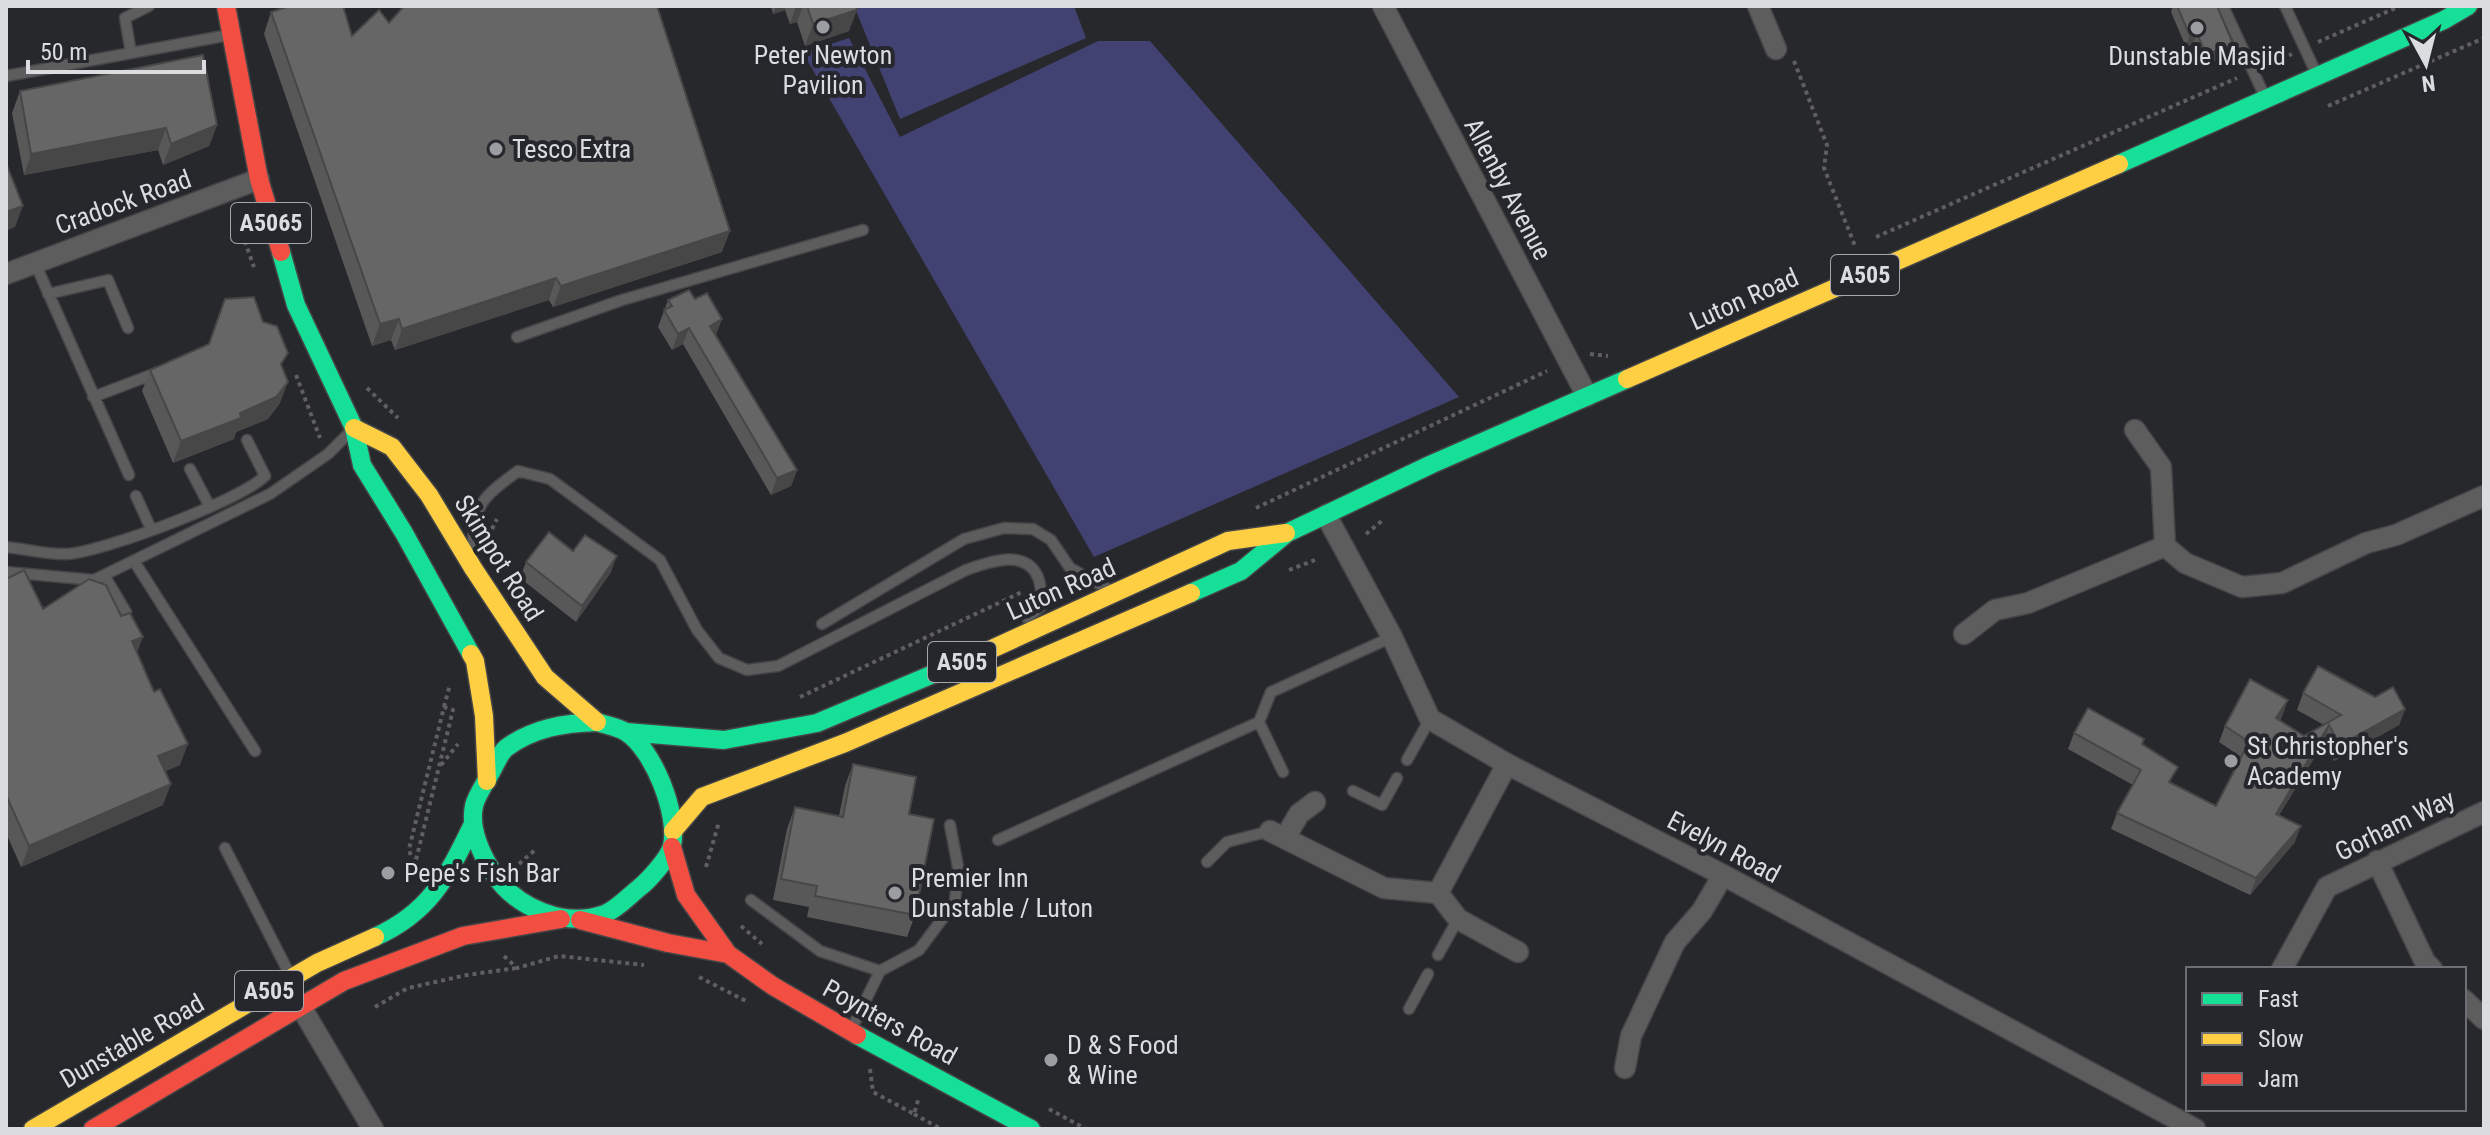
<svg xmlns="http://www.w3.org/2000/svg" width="2490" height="1135" viewBox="0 0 2490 1135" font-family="'Roboto Condensed',sans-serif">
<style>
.green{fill:#414271}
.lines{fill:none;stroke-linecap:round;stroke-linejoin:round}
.lane-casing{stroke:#454547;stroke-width:13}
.street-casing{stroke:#454547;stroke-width:23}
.fast-casing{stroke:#454547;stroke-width:21}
.slow-casing{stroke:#454547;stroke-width:21}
.jam-casing{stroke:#454547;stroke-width:21}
.path{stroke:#5f5f61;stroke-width:4;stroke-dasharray:4 4;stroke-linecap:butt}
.lane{stroke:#5d5d5e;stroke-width:10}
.street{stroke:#5d5d5e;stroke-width:20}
.fast{stroke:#16e098;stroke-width:18}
.slow{stroke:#ffcf43;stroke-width:18}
.jam{stroke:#f24e42;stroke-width:18}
.wall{fill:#585858}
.shaded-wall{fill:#474747}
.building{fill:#666;stroke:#474747;stroke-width:2}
.poi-dot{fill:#9c9da0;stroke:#26272c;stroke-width:3}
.labels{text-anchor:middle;stroke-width:8;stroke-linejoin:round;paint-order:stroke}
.shield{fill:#26272c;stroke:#a5a6a9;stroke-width:2}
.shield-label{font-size:24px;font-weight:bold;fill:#dbdcdf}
.poi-label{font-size:26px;fill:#dbdcdf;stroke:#26272c;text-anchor:start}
.street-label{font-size:26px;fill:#dbdcdf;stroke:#26272c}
</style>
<rect width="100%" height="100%" fill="#27282b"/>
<path class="green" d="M854,6H1074L1086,38L900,119Z
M849,38L900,137L1098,41H1150L1459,397L1094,557L803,53Z"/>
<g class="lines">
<defs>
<path id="lane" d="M2223,6L2265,97
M2285,6L2317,75
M131,53L125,18L149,6
M6,76L229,35
M35,263L129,475
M48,294L108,280L128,328
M517,337L622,300L863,230
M93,397L159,372
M190,469L210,507
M136,496L151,529
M6,547C26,549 48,555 68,554C105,551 239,501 265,476L247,440
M473,549C473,504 483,497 518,471L550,479L660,560L697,630L719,658L747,670L778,666L966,570C989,562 1028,547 1039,580C1041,588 1042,597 1043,605L1027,618
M134,561L255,751
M6,572L94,580L270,494L328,454L350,432
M104,575L126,612
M822,624L964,539L1004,528L1033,529L1051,540L1070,568L1108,589
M1407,760L1430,719
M1283,772L1259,722L1271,692L1392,637
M1353,791L1382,805L1397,778
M998,840L1259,722
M225,848L289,973
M1207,862L1227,842L1270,831
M751,900L820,951L880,971
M1438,955L1458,919
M1409,1009L1428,974
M851,1030L880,971L919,950L955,902L958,867L950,825"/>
<path id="street" d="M1383,6L1587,396
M1758,6L1776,49
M6,274L259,179
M2135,430L2161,467L2165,546L2185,563L2242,587L2282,583L2366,543L2396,535L2484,496
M1326,515L1392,637L1430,719L1507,764L1723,875L2195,1129
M1964,634L1995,610L2028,603L2165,546
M1270,831L1384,888L1438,893L1458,919L1518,952
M1285,838L1299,814L1315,802
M2377,861L2425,962L2432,969
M1438,893L1507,764
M2282,969L2327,887L2484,812
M2464,1000L2484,1019
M301,1007L373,1129
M1625,1068L1631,1036L1675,942L1702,911L1723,875"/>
<path id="fast" d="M2119,164L2444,20L2468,6
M281,252L296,305L354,428L362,465L404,533L471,654
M1191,593L1241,571L1287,533L1432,464L1627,379
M597,722C606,725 618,727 626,732C653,749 679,814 672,846C669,858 648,881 639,888C629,896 617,909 605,914C566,928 517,909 494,874C482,856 469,829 474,806C476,796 485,784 490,774C495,766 499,754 506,748C533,728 564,723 597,722Z
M626,732L724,740L817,723L983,653
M375,937C431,912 448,875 473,824
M857,1035L1031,1129"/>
<path id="slow" d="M1627,379L2119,164
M354,428L392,447L429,495L473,568L545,677L597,722
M983,653L1228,541L1286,533
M471,654L475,661L484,716L487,781
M673,831L702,797L845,743L1191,593
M33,1129L317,963L375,937"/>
<path id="jam" d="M226,6L259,179L281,252
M672,847L686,895L728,954L773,986L857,1035
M580,920L668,943L728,954
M93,1129L344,981L463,936L561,919"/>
</defs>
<use href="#lane" class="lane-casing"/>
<use href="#street" class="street-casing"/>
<use href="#fast" class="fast-casing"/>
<use href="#slow" class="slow-casing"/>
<use href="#jam" class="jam-casing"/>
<path class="path" d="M2318,42L2400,6
M1794,61L1827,145L1824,168L1855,246
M2267,65L2292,54
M2328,106L2484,38
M234,211L254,267
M1876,237L2237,78
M1590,354L1608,356
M296,375L320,438
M367,388L398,418
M1256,508L1547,371
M492,529L497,519
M1366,534L1383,520
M1289,570L1315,560
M800,697L1022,592
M444,707L450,684
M441,765L458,744
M519,864L536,849
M706,867L719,822
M412,875L414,868L453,710L444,707L409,849L414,868
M741,926L762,944
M504,956L517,968L559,956L644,965
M699,977L748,1002
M375,1007L408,988L467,975L517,968
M870,1069L873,1092L914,1114L919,1097
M1049,1109L1086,1129
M914,1114L941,1129"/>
<use href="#lane" class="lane"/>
<use href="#street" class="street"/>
<use href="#fast" class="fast"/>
<use href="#slow" class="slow"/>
<use href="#jam" class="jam"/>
</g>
<path class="wall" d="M771,6H856L849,31L805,46L797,22L790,24L785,10L773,14Z
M2173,6H2217L2229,55L2202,66L2193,44L2186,47L2171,12Z
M271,12L352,36L389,23L722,252L553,307L549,300L395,350L391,340L372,346L264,34Z
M20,91L217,125L209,146L163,165L158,150L24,175L12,113Z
M668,300L716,335L797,470L791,486L771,495L683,344L672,350L658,327Z
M263,322L282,367L280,403L268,419L236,432L234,439L173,463L142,391L150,370Z
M573,551L611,572L576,622L520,578L526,562Z
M6,579L43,609L137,653L180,765L165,771L163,805L21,867L6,833Z
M2303,693L2375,697L2405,709L2399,725L2334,761L2324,742L2279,815L2295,842L2250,895L2111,829L2117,813L2133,785L2068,749L2074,733L2142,745L2172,783L2216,806L2241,757L2219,742L2225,726L2282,717L2280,720L2304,736L2324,725L2297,710Z
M853,764L909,814L915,915L907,937L807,917L809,907L773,900L787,829L795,807L839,816L845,786Z"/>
<path class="shaded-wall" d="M776,6H787L785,10L773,14Z
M796,6H803L797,22L790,24Z
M857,10L849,31L805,46L813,24Z
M2197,33L2193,44L2186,47L2190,36Z
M2233,44L2229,55L2202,66L2206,55Z
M217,125L209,146L163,165L171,144Z
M166,128L158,150L24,175L31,154Z
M23,206L15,227L6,231V212Z
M730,231L722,252L553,307L561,286Z
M556,278L549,300L395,350L402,329Z
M399,319L391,340L372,346L380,324Z
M722,319L716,335L710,326Z
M689,328L683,344L672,350L678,334Z
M288,382L280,403L268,419L236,432L234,439L173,463L181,441L240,413Z
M797,470L791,486L771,495L777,478Z
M617,556L611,572L576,622L582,606Z
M143,637L135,658L132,641Z
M2288,700L2282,717L2270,735L2276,718Z
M2405,709L2399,725L2334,761L2340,745Z
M2329,725L2324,742L2270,830L2276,814Z
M188,744L180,765L150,778L158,756Z
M171,784L163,805L21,867L29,846Z
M2301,826L2295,842L2250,895L2256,878Z"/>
<path class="building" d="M290,6H343L352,36L379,10L389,23L404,6H657L730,231L561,286L556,278L402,329L399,319L380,324L271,12Z
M807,6H856L857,10L813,24Z
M2177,6H2217L2233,44L2206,55L2197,33L2190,36Z
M203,55L217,125L171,144L166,128L31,154L20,91Z
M6,163L23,206L6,212Z
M689,290L695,299L707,293L722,319L710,326L797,470L777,478L689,328L678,334L664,310L672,306L668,300Z
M254,297L263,322L277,326L288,353L281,364L288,382L276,397L240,413L241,418L181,441L150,370L209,344L225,299Z
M549,532L573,551L585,535L617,556L582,606L526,562Z
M24,570L43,609L89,579L106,585L121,616L130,613L143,637L132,641L154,692L160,689L188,744L158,756L171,784L29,846L6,795V579Z
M2318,666L2375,697L2393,687L2405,709L2340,745L2329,725L2276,814L2301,826L2256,878L2117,813L2141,770L2074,733L2088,708L2144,739L2142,744L2178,767L2169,782L2216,806L2249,742L2225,726L2250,679L2288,700L2276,718L2304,736L2341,715L2303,693Z
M853,764L916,777L909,814L934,819L915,915L815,896L817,886L781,879L795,807L843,817Z"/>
<g class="poi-dot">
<circle cx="823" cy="27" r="8"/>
<circle cx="2197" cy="28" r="8"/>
<circle cx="496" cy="149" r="8"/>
<circle cx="2231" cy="761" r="8"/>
<circle cx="388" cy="873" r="8"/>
<circle cx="895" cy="893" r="8"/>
<circle cx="1051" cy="1060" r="8"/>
</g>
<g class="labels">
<g class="shield">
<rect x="231" y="203" width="80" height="40" rx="6"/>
<rect x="1831" y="255" width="68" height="40" rx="6"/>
<rect x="928" y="642" width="68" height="40" rx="6"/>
<rect x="235" y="971" width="68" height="40" rx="6"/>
</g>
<g class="shield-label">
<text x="271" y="231">A5065</text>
<text x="1865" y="283">A505</text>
<text x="962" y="670">A505</text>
<text x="269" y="999">A505</text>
</g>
<g class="poi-label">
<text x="823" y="64" text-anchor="middle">Peter Newton<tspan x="823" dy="30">Pavilion</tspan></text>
<text x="2197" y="65" text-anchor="middle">Dunstable Masjid</text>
<text x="512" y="158">Tesco Extra</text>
<text x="2247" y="755">St Christopher's<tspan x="2247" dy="30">Academy</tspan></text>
<text x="404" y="882">Pepe's Fish Bar</text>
<text x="911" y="887">Premier Inn<tspan x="911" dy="30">Dunstable / Luton</tspan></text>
<text x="1067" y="1054">D &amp; S Food<tspan x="1067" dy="30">&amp; Wine</tspan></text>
</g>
<g class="street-label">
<text transform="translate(1508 189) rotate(62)" y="9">Allenby Avenue</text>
<text transform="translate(123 202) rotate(-20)" y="9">Cradock Road</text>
<text transform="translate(1744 299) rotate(-24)" y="9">Luton Road</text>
<text transform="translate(499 558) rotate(58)" y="9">Skimpot Road</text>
<text transform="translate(1061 589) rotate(-24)" y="9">Luton Road</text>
<text transform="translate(2395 825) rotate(-26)" y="9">Gorham Way</text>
<text transform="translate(1724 847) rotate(28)" y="9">Evelyn Road</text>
<text transform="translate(890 1022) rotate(29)" y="9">Poynters Road</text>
<text transform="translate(132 1041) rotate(-30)" y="9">Dunstable Road</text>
</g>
</g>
<rect width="2490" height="1135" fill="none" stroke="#dbdcdf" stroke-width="16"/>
<rect x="2186" y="967" width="280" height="144" fill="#26272c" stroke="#6e6f74" stroke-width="2"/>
<rect x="2202" y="993" width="40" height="12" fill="#16e098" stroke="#6e6f74" stroke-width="2"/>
<text x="2258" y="1007" font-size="24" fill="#dbdcdf">Fast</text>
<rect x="2202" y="1033" width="40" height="12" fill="#ffcf43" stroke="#6e6f74" stroke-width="2"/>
<text x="2258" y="1047" font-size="24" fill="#dbdcdf">Slow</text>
<rect x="2202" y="1073" width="40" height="12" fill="#f24e42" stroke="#6e6f74" stroke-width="2"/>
<text x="2258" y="1087" font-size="24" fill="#dbdcdf">Jam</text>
<g transform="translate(2426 64) rotate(173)" stroke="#26272c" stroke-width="6" paint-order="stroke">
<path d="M0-6L14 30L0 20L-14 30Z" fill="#dbdcdf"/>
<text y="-12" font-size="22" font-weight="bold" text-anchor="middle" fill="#dbdcdf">N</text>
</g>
<path d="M28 60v12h176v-12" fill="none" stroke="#dbdcdf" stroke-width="4"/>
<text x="40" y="60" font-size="24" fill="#dbdcdf" stroke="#26272c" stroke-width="6" paint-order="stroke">50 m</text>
</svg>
